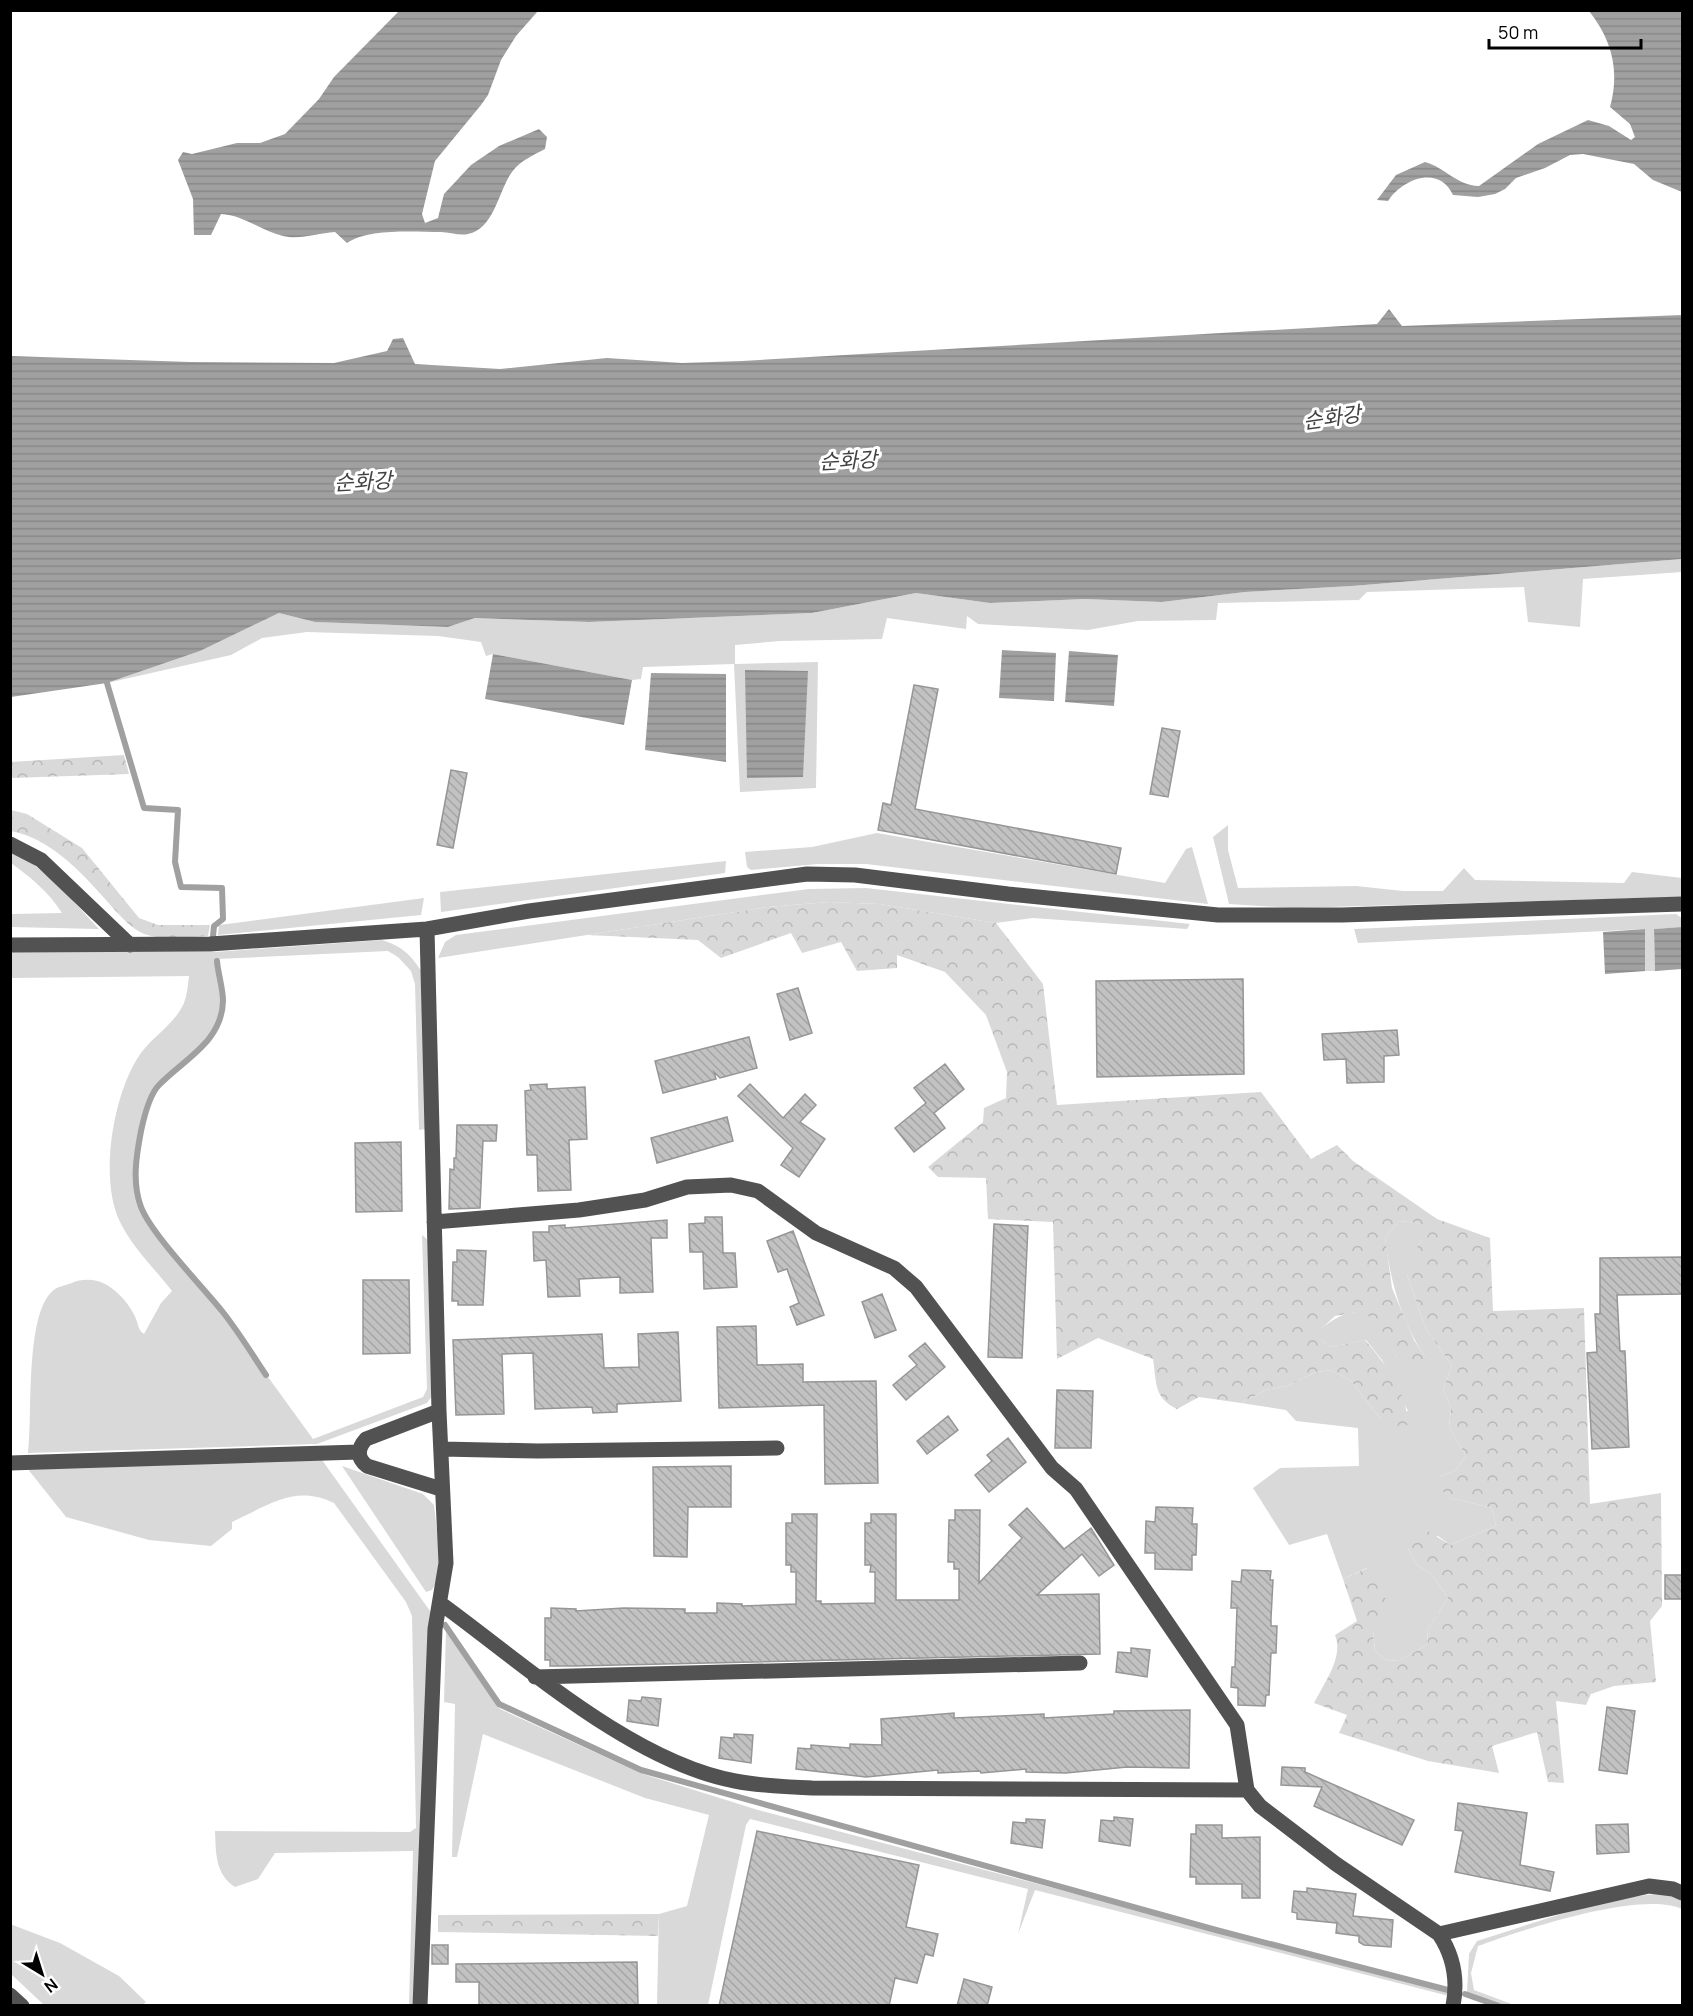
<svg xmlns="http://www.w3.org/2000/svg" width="1693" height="2016" viewBox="0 0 1693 2016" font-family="Manrope,'Noto Sans KR',sans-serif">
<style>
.grass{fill:#d9d9d9}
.forest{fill:url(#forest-crowns)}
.water{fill:url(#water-rules)}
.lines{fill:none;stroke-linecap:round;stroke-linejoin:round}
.stream{stroke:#a0a0a0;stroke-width:6}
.building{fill:url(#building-back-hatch);stroke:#969696;stroke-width:1.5}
.minor{stroke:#525252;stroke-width:15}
.labels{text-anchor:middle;stroke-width:6;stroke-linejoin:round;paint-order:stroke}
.water-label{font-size:21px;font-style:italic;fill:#414141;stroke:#fff}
</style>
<defs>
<pattern id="forest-crowns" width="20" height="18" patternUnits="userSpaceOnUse" patternTransform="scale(1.5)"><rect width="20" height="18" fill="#d9d9d9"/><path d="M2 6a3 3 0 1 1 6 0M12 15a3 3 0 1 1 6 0" fill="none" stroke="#b8b8b8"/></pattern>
<pattern id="water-rules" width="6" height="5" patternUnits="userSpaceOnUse" patternTransform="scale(1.5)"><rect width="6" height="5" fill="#a0a0a0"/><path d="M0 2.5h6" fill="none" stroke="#888"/></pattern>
<pattern id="building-back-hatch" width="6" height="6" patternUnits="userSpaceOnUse" patternTransform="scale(1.5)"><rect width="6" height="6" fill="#c2c2c2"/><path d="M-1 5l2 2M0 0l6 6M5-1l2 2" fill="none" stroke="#a5a5a5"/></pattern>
</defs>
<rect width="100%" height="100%" fill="#fff"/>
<path class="grass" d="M1682,559V572L1583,579L1580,627L1528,622L1524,587L1367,592L1359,600L1218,603L1216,620L1138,621L1088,630L978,624L967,616L966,629L887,618L882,639L780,641L735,645V664L818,662L816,788L740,792L734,664L643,667L641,679L632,680L493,654L486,656L481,642L438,636L307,632L262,638L231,655L107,683L200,651L279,613L315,622L448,627L475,618L589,622L812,613L916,593L990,603L1084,599L1162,602L1245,592L1352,586Z
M1228,825V850L1238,888L1356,886L1403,891H1443L1464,868L1475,880L1624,883L1632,872L1682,878V897L1293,908L1229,904L1213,837Z
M877,833L1165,883L1186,849L1192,847L1208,904L866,864H818L751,870L747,867L745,852L812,847Z
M11,850C46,869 72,900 99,929L11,927V914L62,913C48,891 31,878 11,863Z
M726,861L725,873L441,912L440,892Z
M866,888L1190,924L1187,929L1033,918L996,923L880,904L829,902L767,907L438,958L445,942L456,935L809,889Z
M424,898L421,915L218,935L219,925Z
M1676,914L1682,918V927L1654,929L1655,971H1645V929L1358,943L1354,929Z
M382,940C402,946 411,955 422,972L426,1129L419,1130L415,984L411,971L398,957L388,951L216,959L221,1001L216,1025L195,1052L156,1086L143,1116L137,1144L134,1187L140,1210L151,1226L223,1315L313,1439L423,1397L427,1389L422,1235L429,1241L432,1396L427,1403L317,1444L28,1453C33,1418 24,1310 55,1289C60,1286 67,1285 72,1283C82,1278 97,1279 107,1285C119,1292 131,1306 136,1319C139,1326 138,1330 144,1334L161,1303L172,1291C155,1269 132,1247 120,1222C99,1179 113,1098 137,1059C149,1038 174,1026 184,1003C187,995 188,985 189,976L11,978L10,951L215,952Z
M1399,1221L1417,1223L1430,1234L1419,1244L1407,1275L1426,1329L1452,1366L1443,1390L1451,1407L1449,1427L1466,1456L1456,1470L1441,1476L1450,1498L1492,1508L1496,1526L1450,1545L1438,1536L1408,1549L1416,1564L1432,1575L1448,1598L1428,1629L1427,1645L1400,1660L1387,1661L1375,1651L1367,1568L1343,1579L1327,1534L1289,1545L1253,1488L1280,1468L1359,1466L1358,1428L1296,1421L1286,1410L1241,1403L1266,1390L1287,1386L1316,1372L1332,1370L1351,1381L1380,1418L1408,1411L1382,1360L1366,1340L1330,1347L1321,1339V1329C1335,1317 1359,1303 1377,1320C1385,1329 1391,1347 1397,1358L1425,1357C1401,1320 1390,1281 1385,1237Z
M322,1460L430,1611L415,2005H409L413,1851L275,1853L258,1879L235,1887C215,1874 216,1853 215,1831L410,1832L416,1828L412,1616L406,1602L334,1503C295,1484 269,1505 232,1522V1529L211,1546L149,1540L66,1517L27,1468Z
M342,1466L423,1494L434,1505L440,1557L437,1581L432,1590L426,1592Z
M446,1631L500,1709L643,1774L758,1810L1453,1994L1449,1996L1035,1890L1018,1934L1028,1889L750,1819L746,1825L708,2005H657L659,1914L687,1906L709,1815L645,1798L483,1734L457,1857H452L455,1704L444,1702Z
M1666,1893L1682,1898V1909C1642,1890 1521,1930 1478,1946L1471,1973L1474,1990L1514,2005H1504L1467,1993L1469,1954L1477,1941C1538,1922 1602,1897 1666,1893Z
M10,1924L60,1943L119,1976L146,2002L141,2006L44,2005L11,1974Z"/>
<path class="forest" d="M124,755L129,774L11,778V762Z
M11,810L27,814L82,848L139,918L158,925H210L208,936C187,937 160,942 140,932C127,925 116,911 106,900C80,871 51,839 11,831Z
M829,902L880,904L996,923L1043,984L1057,1105L1261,1092L1311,1159L1337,1145L1353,1161L1437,1219L1490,1238L1493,1311L1584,1308L1590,1504L1661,1493L1662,1606L1650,1621L1656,1682L1614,1686L1591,1694L1586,1705L1556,1701L1564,1783L1548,1782L1537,1732L1492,1746L1499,1773L1428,1761L1339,1733L1347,1715L1314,1703C1324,1683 1344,1657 1335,1635L1357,1621L1343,1579L1368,1568L1392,1610L1373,1632L1375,1651L1387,1661L1400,1660L1427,1645L1428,1629L1448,1598L1432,1575L1416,1564L1408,1549L1410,1539L1423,1528L1450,1545L1496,1526L1492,1508L1450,1498L1436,1485L1441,1476L1456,1470L1466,1456L1449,1427L1451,1407L1443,1390L1452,1366L1426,1329L1407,1275L1410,1260L1419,1244L1429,1234L1417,1223L1399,1221L1385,1237L1392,1288L1414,1340L1425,1357L1424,1371L1413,1374L1397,1358L1376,1319L1357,1312L1335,1316L1321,1329V1339L1330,1347L1365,1340C1385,1363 1408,1394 1408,1425L1393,1426L1380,1418L1351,1381L1332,1370L1316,1372L1287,1386L1266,1390L1241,1403L1199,1397L1177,1409C1153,1397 1157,1383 1153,1359L1098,1338L1057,1359L1053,1222L988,1219L986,1178L938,1177L928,1167L983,1122L984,1108L1006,1098L1007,1072L986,1015L945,972L897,955V968L857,971L841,942L802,953L791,933L721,958L698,940L587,935L767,907Z
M659,1914L658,1936L438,1932V1915Z"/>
<path class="water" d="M399,11H538L516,36L501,60L488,95L481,105L435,161L422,214L425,223L438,218L444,194L471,165L499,146L539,129L547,137L545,149C532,156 521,160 512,172C498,191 495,228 468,234C460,236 449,232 441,232C415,232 369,228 347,243L335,232C317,233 301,240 283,236C262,231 243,215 221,214L211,235H194L193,199L178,160L183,152L192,154L237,143H260L285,134L319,99L334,77Z
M1589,11H1682V192L1653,180L1634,164L1583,154L1570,155L1545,168L1516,178L1505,189L1495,194L1478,197L1453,195C1439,164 1402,179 1388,201L1377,200L1396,175L1425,162C1446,168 1456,185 1479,186L1538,144L1588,120L1609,126L1631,140L1635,137L1630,124L1610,107C1620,71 1612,40 1589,11Z
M1389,309L1402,326L1682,315V559L1352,586L1245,592L1162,602L1084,599L990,603L916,593L812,613L589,622L475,618L448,627L315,622L279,613L200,651L107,683L11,697V356L190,362L334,363L387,351L393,339L403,338L415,364L500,369L607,358L682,363L742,361L1377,324Z
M1002,650L1056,653L1054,701L999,698Z
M1069,651L1118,655L1114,706L1065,702Z
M493,654L632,680L624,725L485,699Z
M745,670L808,671L803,777L747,778Z
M651,673L726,674V762L645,750Z
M1682,927V969L1655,971L1654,929Z
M1645,929V971L1605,974L1603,932Z"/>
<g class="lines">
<path class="stream" d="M107,683L144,808L178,810L175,862L181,887L222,888L223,919L214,926L213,936
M217,961C218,974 223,988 223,1001C222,1042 184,1059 159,1085C149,1095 144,1117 141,1131C136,1157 132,1183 141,1207C152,1235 202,1286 222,1311C238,1331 252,1354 266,1375
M445,1625L499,1704L641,1770L1216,1930L1448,1990
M1465,1994L1499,2006"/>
</g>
<path class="building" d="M914,685L938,689L915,809L1121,848L1116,874L878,830L883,803L891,805Z
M1162,728L1180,731L1168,797L1150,794Z
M451,770L467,773L453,848L437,845Z
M1243,979L1244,1074L1097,1077L1096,981Z
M798,988L812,1033L790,1040L777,994Z
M1397,1030L1399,1055L1384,1056V1082L1347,1083L1346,1059L1324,1060L1322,1034Z
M749,1037L757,1068L720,1078L714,1072L716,1079L663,1093L655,1061Z
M945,1064L964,1089L934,1113L945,1128L914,1152L895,1128L926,1103L914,1088Z
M547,1084V1089L585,1087L587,1139L569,1140L571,1190L538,1191L537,1155H527L525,1091L531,1090L530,1085Z
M750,1084L783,1118L805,1094L816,1105L800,1122L825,1139L799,1177L781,1165L793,1148L738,1096Z
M727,1117L733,1141L657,1163L651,1138Z
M457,1125H497L496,1141H483L480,1208L449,1209L450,1169L454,1170V1158H456Z
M401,1142L402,1211L356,1212L355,1143Z
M705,1217H722L723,1253H735L737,1287L704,1289L703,1252H690L689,1224L705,1223Z
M667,1220V1238H651L653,1292L620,1293V1277L579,1279L580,1296L548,1297L546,1260L534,1261L533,1232H549V1226L565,1225V1228Z
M994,1224L1028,1226L1022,1358L988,1357Z
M793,1231L824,1315L797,1325L790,1307L799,1303L787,1269L778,1272L767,1241Z
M457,1250L486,1251L483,1305H458V1301H452L453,1262H457Z
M1683,1257V1294L1617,1295L1620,1351H1625L1629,1447L1592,1449L1587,1353L1597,1352L1595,1314H1600V1258Z
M363,1280H409L410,1353L363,1354Z
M882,1294L896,1330L875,1338L862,1302Z
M756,1326L757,1365L803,1364V1382L876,1381L878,1483L825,1484L824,1405L719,1408L717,1327Z
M678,1332L681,1401L617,1404V1412L593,1413L592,1407L535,1409L533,1353L502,1354L504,1414L456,1415L453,1340L602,1334L604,1368L639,1367L638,1334Z
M925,1343L945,1367L906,1400L893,1385L917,1365L909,1356Z
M1057,1390L1093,1391L1091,1448H1055Z
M948,1416L958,1430L927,1454L917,1441Z
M1008,1438L1026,1462L989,1492L975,1475L992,1461L987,1455Z
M731,1466V1507H688L687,1557L654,1556L653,1467Z
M1156,1507L1193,1508L1192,1524H1197L1196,1555H1192V1570L1155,1569V1553H1145L1146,1521L1155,1522Z
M1027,1508L1064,1549L1091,1528L1114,1565L1099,1576L1082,1554L1037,1595L1099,1594L1100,1654L574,1666H550V1660H545V1618H551V1608L576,1609V1611L624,1608L685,1609V1613H717V1603L742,1604V1606L796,1604V1572H791V1565H786V1523H792V1514H817L816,1601H821V1604L875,1603V1572H870L871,1565H865V1523H871V1514H896V1600H959V1569H954V1562H948L949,1520H955V1510H980L979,1583L1022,1538L1009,1525Z
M1242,1570L1271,1571L1270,1580H1273L1271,1618V1626H1277L1276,1653H1271L1269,1695H1266L1265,1706L1238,1705V1688L1231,1687L1232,1667H1235L1237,1608H1231L1232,1581L1241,1582Z
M1665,1575H1683V1599H1665Z
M1131,1648L1150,1650L1147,1677L1116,1672L1118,1652L1131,1653Z
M642,1697L661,1699L658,1726L627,1721L629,1700L641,1701Z
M1607,1707L1635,1711L1627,1774L1599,1770Z
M1190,1710L1189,1768L1127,1767L1066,1773L1026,1772V1769L981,1773L980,1771L938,1773V1770L866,1777L796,1769L798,1748L811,1749V1745L850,1748V1744L882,1745L881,1719L954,1713V1718L1044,1714V1718L1114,1714V1711Z
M734,1734L753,1735L751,1763L719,1758L721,1737L734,1738Z
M1282,1767L1305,1768V1772L1414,1820L1402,1845L1314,1806L1322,1787L1281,1785Z
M1458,1803L1527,1813L1520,1865L1554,1872L1550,1891L1455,1872L1463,1831L1455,1830Z
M1114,1817L1133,1819L1130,1846L1099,1841L1101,1820L1114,1821Z
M1026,1819L1045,1820L1042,1848L1011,1843L1013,1822L1026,1823Z
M1628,1824L1629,1852L1597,1854L1596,1825Z
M1196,1825H1222V1838L1260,1837V1898H1242V1884H1196V1877H1190L1191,1834H1196Z
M757,1831L919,1865L906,1927L938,1934L933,1956L925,1954L917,1983L895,1978L889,2006H719Z
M1307,1888L1356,1894L1353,1916L1393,1920L1391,1947L1364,1945L1359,1942V1936L1336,1933L1337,1923L1297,1919V1913L1292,1912L1294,1891L1307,1892Z
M432,1945H448V1964H432Z
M637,1962L638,2006H479V1982H456V1964Z
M964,1979L992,1987L987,2006H957Z"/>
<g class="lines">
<path class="minor" d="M10,844L41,860L130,945
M10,945L210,944L427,929L529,911L807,874L855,875L1008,894L1218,915H1342L1682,904
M434,1222L579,1210L645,1200L687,1187L731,1185L758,1191L816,1233L894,1268L916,1287L1052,1468L1076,1489L1237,1725L1247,1790L1260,1806L1336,1864L1439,1934C1453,1955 1458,1980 1453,2006
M439,1411L366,1439C357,1449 357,1458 367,1466L441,1489
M442,1449L538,1451L777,1448
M10,1463L359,1452
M440,1603C524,1664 632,1762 735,1781C760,1786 786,1787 812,1788L1247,1790
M535,1677L1080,1663
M1439,1934L1649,1886L1673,1889L1682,1893
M10,1995L22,2006
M420,2006L435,1629L446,1563L439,1411L427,929"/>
</g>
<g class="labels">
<g class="water-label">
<text transform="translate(1332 418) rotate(-8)" y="7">순화강</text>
<text transform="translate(848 461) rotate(-3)" y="7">순화강</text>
<text transform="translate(363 482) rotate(-3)" y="7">순화강</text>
</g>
</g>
<rect width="1693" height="2016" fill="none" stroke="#000000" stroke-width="24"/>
<g transform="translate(42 1974) rotate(142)" stroke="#ffffff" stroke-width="4.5" paint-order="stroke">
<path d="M0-4.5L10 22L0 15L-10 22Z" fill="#000000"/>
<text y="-9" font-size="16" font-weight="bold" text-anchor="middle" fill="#000000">N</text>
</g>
<path d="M1489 39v9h152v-9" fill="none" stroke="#000000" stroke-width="3"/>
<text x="1498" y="39" font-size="18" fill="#000000" stroke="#ffffff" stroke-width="4.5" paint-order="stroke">50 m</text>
</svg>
